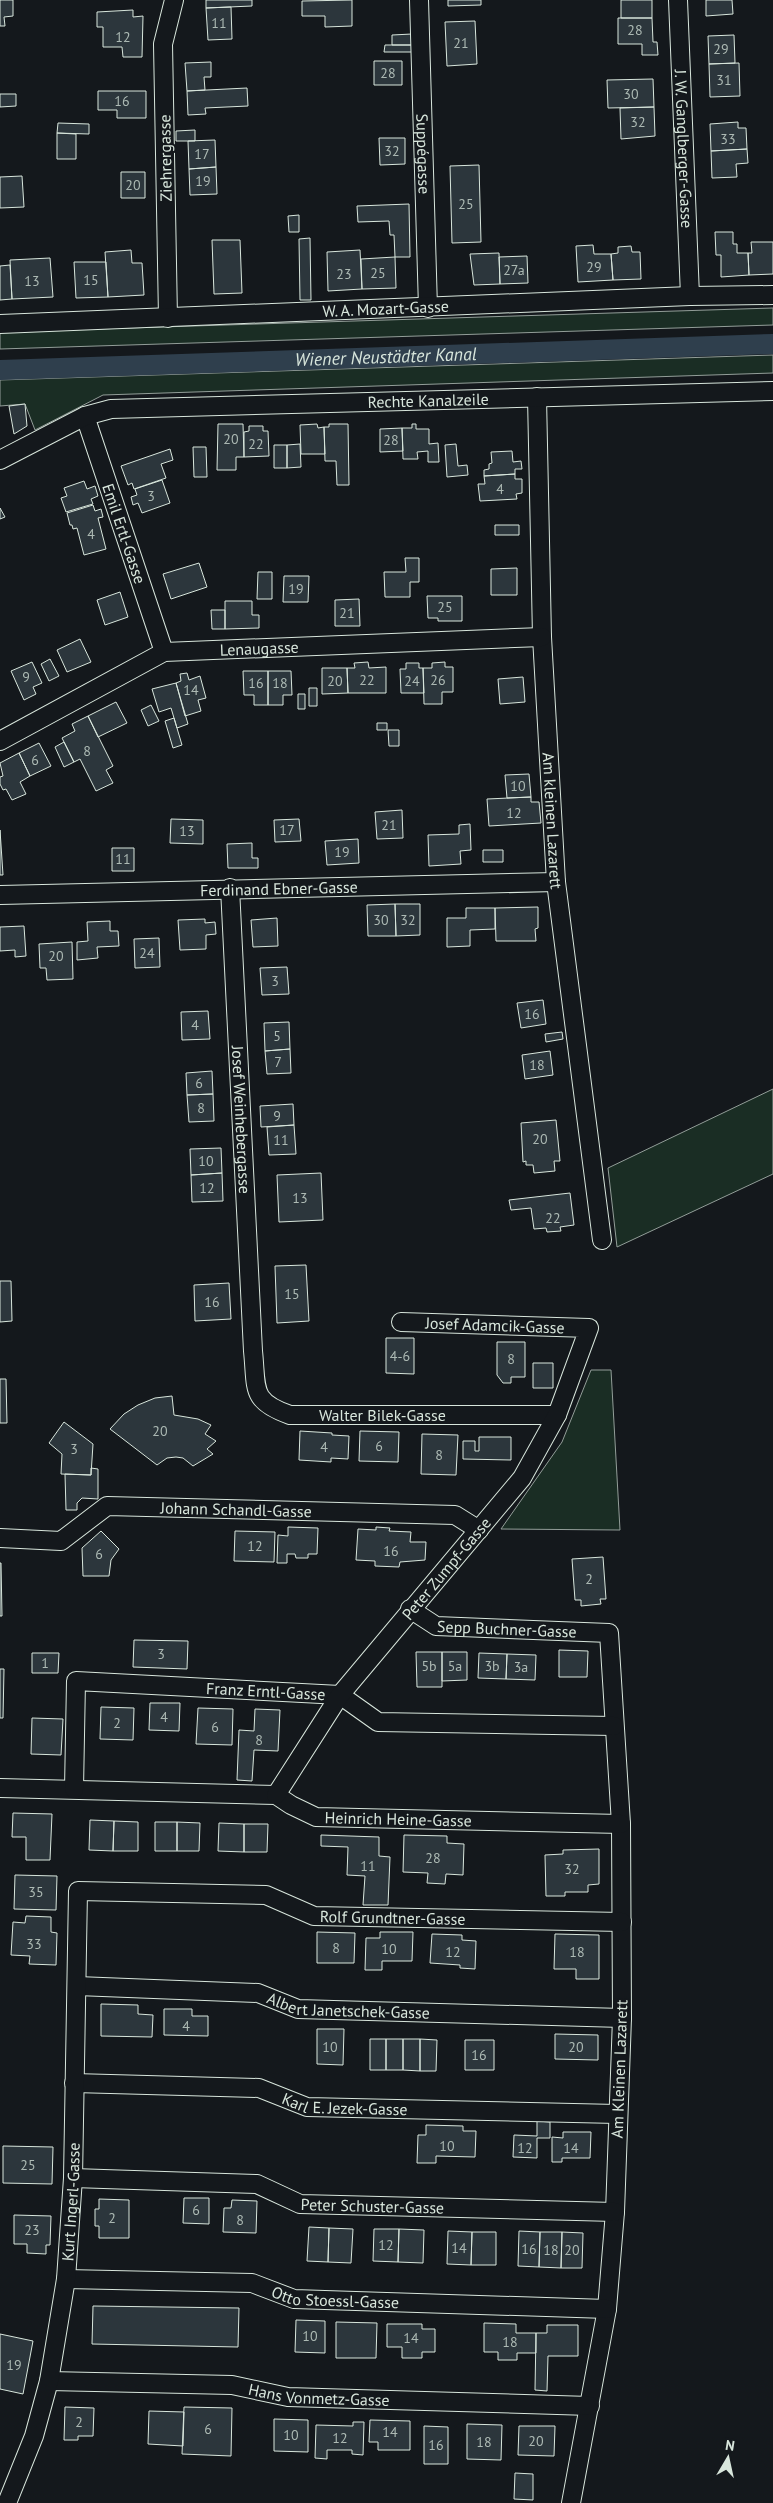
<svg xmlns="http://www.w3.org/2000/svg" width="773" height="2503" viewBox="0 0 773 2503" font-family="'PT Sans',sans-serif">
<style>
.green{fill:#1a2d24;stroke:#939e99}
.lines{fill:none;stroke-linecap:round;stroke-linejoin:round}
.canal{stroke:#2f3f4d;stroke-width:20}
.building{fill:#2c363c;stroke:#d8e6dc}
.street-casing{stroke:#d8e6dc;stroke-width:20}
.street{stroke:#14181c;stroke-width:18}
.labels{text-anchor:middle;stroke-width:4;stroke-linejoin:round;paint-order:stroke}
.number-label{font-size:14px;fill:#adbab4}
.street-label{font-size:16px;fill:#d8e6dc;stroke:#14181c}
.water-label{font-size:18px;font-style:italic;fill:#d8e6dc;stroke:#14181c}
</style>
<rect width="100%" height="100%" fill="#14181c"/>
<path class="green" d="M773,308V325L0,349V332Z
M773,355V373L103,395L35,430L25,404L0,406V380Z
M773,1089V1174L617,1247L608,1168Z
M591,1370H611L620,1530L501,1529L562,1442Z"/>
<g class="lines">
<path class="canal" id="s1" d="M0,370L773,344"/>
</g>
<path class="building" d="M0,0H13V16L4,17L5,26H0Z
M206,0H252V6L206,8Z
M352,0V26L325,27V16H302V1Z
M448,0H481V5L448,6Z
M621,0H652V18H621Z
M706,0H732L733,14L706,16Z
M231,7L232,39L208,40L206,8Z
M133,10V17L143,16L142,57H123L122,47H103V27H97V12Z
M618,18H652L653,42H657L658,55H642V44H618Z
M475,21L477,64L447,66L445,22Z
M412,34V45H392V35Z
M734,35L735,63L709,64L708,36Z
M385,45H412V52H384Z
M374,61H402V85H374Z
M211,62V77H204L205,90L187,91L185,63Z
M739,63L740,96L710,97L709,64Z
M653,79L654,107L608,108L607,80Z
M247,88L248,106L205,108L206,114L188,115L187,91Z
M98,91H146V118H117V110H98Z
M0,94H16V106L0,107Z
M654,107L655,136L621,139L620,108Z
M738,122V128H746L747,149L711,151L710,124Z
M58,123L89,124V134L57,133Z
M195,130V141H176V131Z
M57,133L76,134V159H57Z
M379,138H405V164L380,165Z
M215,140L216,167L189,169L188,141Z
M747,149L748,163L736,164L737,177L712,178L711,151Z
M479,165L481,242L452,243L450,166Z
M216,167L217,194L190,195L189,169Z
M121,172H145V198H121Z
M22,176L24,207L0,208V177Z
M409,204L410,257H395L394,235H390L389,221L358,222L357,206Z
M299,215V232H289L288,216Z
M715,232H733V244H737V253H748L749,275L721,277V255H716Z
M310,238L311,300H300L299,239Z
M212,240H240L242,293L214,294Z
M751,242H773V274L749,275L748,253H752Z
M593,245L594,254H611L613,280L578,282L576,246Z
M631,246L632,252H640L641,279L613,280L611,254L618,253V247Z
M131,250L132,263H142L144,295L108,297L105,252Z
M360,250L362,289L328,291L327,252Z
M499,253L500,284L474,285L470,254Z
M527,256L528,283L500,284L499,257Z
M395,257L396,288L362,289L361,259Z
M50,258L53,297L12,299L10,260Z
M74,262H106L108,297L76,298Z
M10,265L12,299L0,300V266Z
M25,404L27,426L14,434L9,406Z
M218,424H243L244,457H236V470H217Z
M317,424L318,428L324,427L325,454H301L300,425Z
M329,424H348L349,485H337L336,461H325L324,427H329Z
M412,424H416V429H429V444L438,443L439,462H428V451L417,452L418,459H403L402,428H412Z
M249,426H263V431H268L269,456L244,457V432L249,431Z
M402,428L403,451L380,452V429Z
M300,444L301,467L287,468V445Z
M456,444L458,466L467,465L468,475L447,477L445,445Z
M274,445H287V468H274Z
M193,447H206L207,477H194Z
M170,449L173,460L161,464L166,478L134,489L132,483L128,485L121,466Z
M512,451L513,462L521,461L522,469H515V474L484,476V470L489,469V464L492,463L491,452Z
M515,474V479H522V493L516,494L517,499L480,501L478,484H485L484,476Z
M162,480L170,503L142,513L138,503L133,505L131,497L137,495L135,489Z
M84,481L87,489L95,486L98,496L91,499L93,504L66,512L61,498L67,496L64,488Z
M93,505L95,511L101,509L103,517L98,518L106,549L84,555L77,528L73,529L72,525H70L67,513Z
M0,508L5,517L0,519Z
M495,525H519V535H495Z
M405,558H419V582H410V597H385L384,572H406Z
M199,563L207,587L171,599L163,574Z
M517,568V595H491V569Z
M258,572H272V599H257Z
M284,576H309L308,602H283Z
M120,592L128,617L105,625L97,600Z
M427,596H462V621H438V618H428Z
M359,599L360,626H335V600Z
M225,601H252V615H259V628L225,629Z
M211,610H225V629H212Z
M80,639L91,662L67,672L57,650Z
M50,659L59,676L49,681L41,664Z
M32,662L42,683L33,687L36,694L24,700L11,671Z
M368,662L369,668L386,667V693H348L347,668H355L354,663Z
M445,662V667H453V692H442V704H424L423,668H432V663Z
M406,663H419V668H423L424,693H401L400,669H406Z
M322,668H347L348,693L322,694Z
M243,671H268V705H254V695H244Z
M268,671H291L292,695H283V705H268Z
M187,673L189,680L200,676L206,698L198,700L201,711L185,716L176,683L181,681L180,674Z
M523,677L525,702L500,704L498,679Z
M176,683L188,724L177,728L171,708L159,712L152,689Z
M309,688H317V706H309Z
M298,694H305V709H298Z
M116,702L127,723L98,737L88,716Z
M151,705L159,721L148,726L141,710Z
M88,716L113,766L106,770L113,783L96,791L80,759L74,762L62,738L75,731L72,724Z
M174,718L182,745L173,748L165,721Z
M377,723H387V730H377Z
M388,730H399V746H389Z
M64,742L74,762L64,767L55,747Z
M39,743L51,766L30,776L19,753Z
M19,753L30,776L20,782L26,794L12,800L6,789L3,790L0,784V777L3,776L0,763Z
M529,774L531,797L507,798L505,775Z
M531,797V802H539L541,823L489,826L487,799Z
M402,810L403,838L377,839L375,812Z
M171,819L203,820V844L170,843Z
M299,819L301,841L275,842L274,820Z
M470,824L471,850L460,851L461,864L429,866L428,835L459,834V825Z
M0,830L3,875H0Z
M358,839L359,863L327,865L325,841Z
M252,843V858H258V868H228L227,844Z
M112,848H134V871H112Z
M483,850H503V862H483Z
M395,904L396,936H368L367,905Z
M395,904H420V935L396,936Z
M538,907V928L535,929L536,941H496L495,908Z
M466,908H495V929L470,930V946L447,947V918H466Z
M277,918L278,946L253,947L251,920Z
M205,919V923L215,922L216,934L206,935V949L180,950L178,920Z
M110,921V931H118L119,946L97,947L98,958L77,960V942L88,941L87,922Z
M24,926L26,956L15,957V950L0,951V927Z
M159,938L160,967L135,968L134,939Z
M72,942L73,979L47,980L46,968H40L39,944Z
M287,967L289,994L262,995L260,968Z
M543,1000L546,1024L521,1028L517,1003Z
M208,1011L210,1039L182,1040L181,1012Z
M289,1022L290,1049L265,1051L264,1023Z
M562,1032L563,1039L546,1042L545,1034Z
M290,1049L291,1073L267,1074L265,1051Z
M550,1051L553,1075L525,1079L522,1055Z
M212,1071L213,1094L187,1095L186,1073Z
M213,1094L214,1121L189,1122L187,1095Z
M293,1104L294,1125L261,1127L260,1106Z
M556,1120L560,1161H554L555,1171L534,1173L533,1165H526V1161L523,1162L521,1123Z
M294,1125L296,1154L269,1155L267,1127Z
M221,1148L222,1173L191,1175L190,1149Z
M222,1173L223,1201L192,1202L191,1175Z
M321,1173L323,1220L279,1222L277,1175Z
M570,1193L574,1225L560,1227L561,1231L547,1232L546,1228L534,1229L531,1208L511,1210L509,1200Z
M306,1265L309,1321L277,1323L275,1266Z
M0,1281H11L12,1321L0,1322Z
M229,1283L231,1319L195,1321L194,1285Z
M386,1338H414V1374L386,1373Z
M497,1342H525V1377H511V1383H503L497,1375Z
M533,1363H553V1388H533Z
M0,1379H6L7,1423H0Z
M172,1396L174,1415L198,1419L211,1425L205,1434L216,1441L207,1449L213,1454L193,1466L183,1458L176,1457L167,1458L157,1465L110,1429L124,1414L138,1405L155,1398Z
M64,1422L93,1444L91,1475L61,1474L62,1454L49,1443Z
M300,1431L332,1433V1435L349,1436L348,1459L331,1458V1462L299,1460Z
M360,1431L399,1432L398,1462L359,1461Z
M422,1434L458,1435L456,1475L421,1474Z
M479,1437H511V1460L463,1459V1441H475V1451H479Z
M91,1468L98,1469V1499L82,1498L77,1503V1510H66L65,1474L91,1475Z
M288,1527L318,1528L317,1554H308V1558H296L295,1554H287V1563H277L278,1535L288,1536Z
M376,1527L390,1528L389,1531L411,1532L410,1542H426L425,1560L400,1562L399,1567L375,1566V1561L356,1560L358,1529L376,1530Z
M101,1531L119,1549L111,1560L109,1576H83L82,1548Z
M235,1531L275,1532L274,1562L234,1561Z
M603,1557L606,1599H600L601,1604L581,1606V1600H575L572,1559Z
M0,1563H1L2,1616H0Z
M134,1640L188,1641L187,1669L133,1667Z
M559,1650L588,1651L587,1677H559Z
M416,1652H442V1687H417Z
M442,1652H467V1680L442,1681Z
M32,1653H59L58,1673H32Z
M479,1653L507,1654L506,1679L478,1678Z
M507,1654L536,1655L535,1680L506,1679Z
M0,1669H4L3,1718H0Z
M150,1703H180L179,1731L149,1730Z
M101,1707L134,1708L133,1740L100,1739Z
M198,1708L233,1709L232,1745L196,1744Z
M255,1709L280,1710L278,1751L254,1750L252,1781L237,1780L239,1730L254,1731Z
M32,1718L63,1719L61,1755L31,1754Z
M13,1813L52,1814L50,1860H26V1837H12Z
M90,1820L114,1821L113,1851L89,1850Z
M114,1821L138,1822V1851H113Z
M155,1822H177V1851H155Z
M177,1822L200,1823L199,1851H177Z
M219,1823L244,1824V1852L218,1851Z
M244,1824H268L267,1852H244Z
M321,1835L379,1837V1856L390,1857L388,1905H363L365,1876L347,1875L348,1847L321,1846Z
M404,1835L447,1836V1843L464,1844L463,1875L446,1874L445,1884L427,1883L428,1873L403,1872Z
M599,1849V1884L588,1885V1892H565V1896H546L545,1855L563,1854V1850Z
M15,1875L57,1876L56,1910L14,1909Z
M26,1916L51,1917V1932L57,1933L56,1965L29,1964L30,1956L11,1955L13,1922L25,1923Z
M317,1932L355,1933L354,1963H317Z
M380,1932H413L412,1961H382V1970H365L366,1938H380Z
M432,1934L462,1935V1940L476,1941L475,1969L460,1968V1965L430,1963Z
M555,1934L599,1935V1979H576V1969H554Z
M101,2004L138,2005V2014L153,2015L152,2037L101,2036Z
M164,2009H192V2016H208V2036L164,2035Z
M317,2029H344L343,2065L317,2064Z
M555,2034L598,2035V2060L555,2059Z
M370,2039H386V2070H370Z
M386,2039H403V2070H386Z
M403,2039H420V2071L403,2070Z
M420,2039L437,2040L436,2071H420Z
M465,2040H494V2070H465Z
M537,2121L550,2122V2138H537V2158L513,2157L514,2135L537,2136Z
M426,2125L463,2126V2131H476L475,2157L436,2156V2163H417L418,2135H426Z
M563,2132H591L590,2158H562V2162H552V2137L563,2138Z
M3,2146L53,2147L52,2184L3,2183Z
M184,2198H209V2224L183,2223Z
M99,2199L129,2200V2238H99V2226H95V2209H99Z
M232,2200L257,2201L256,2233L223,2232L224,2208H231Z
M14,2215L51,2216L50,2245H46V2254L27,2253V2244H14Z
M309,2227L329,2228L328,2262L307,2261Z
M329,2228L353,2229L351,2263L328,2262Z
M374,2229H399L398,2262L373,2261Z
M399,2229L424,2230L423,2263L398,2262Z
M448,2231L472,2232L471,2265L447,2264Z
M519,2231L540,2232L539,2267L518,2266Z
M472,2232H496V2265H471Z
M540,2232H562L561,2268L539,2267Z
M562,2232L583,2233L582,2268H561Z
M93,2306L239,2308L238,2347L92,2344Z
M296,2320L325,2321V2353L295,2352Z
M336,2322L377,2323L376,2358H336Z
M484,2323L516,2324V2333H536V2353H517V2360H498V2352H484Z
M387,2324H422V2329H435V2352H422V2358H402V2347H387Z
M547,2325H578V2356H548L547,2391L535,2390L536,2333H547Z
M0,2334L33,2341L23,2394L0,2389Z
M65,2407L94,2408L93,2436H78V2440H64Z
M184,2407L232,2408L231,2456L182,2454Z
M149,2411L184,2412L183,2446L148,2444Z
M274,2419L308,2420V2452L274,2451Z
M370,2420L410,2421V2450H378V2442H369Z
M353,2422H364L363,2455L352,2454V2450H327V2459L315,2458L316,2425L353,2426Z
M467,2424L502,2425L501,2460L467,2459Z
M424,2426L448,2427V2464H424Z
M519,2426H555L554,2456L518,2455Z
M515,2473L533,2474V2500L514,2499Z"/>
<g class="lines">
<defs>
<g id="street">
<path id="s2" d="M419,0L428,308"/>
<path id="s3" d="M678,0L690,296"/>
<path d="M168,318L163,44L174,0"/>
<path id="s4" d="M0,324L690,296L773,295"/>
<path id="s5" d="M537,397L542,637L556,882L602,1240"/>
<path id="s6" d="M85,416L164,652"/>
<path id="s7" d="M0,460L85,416L111,409L773,391"/>
<path id="s8" d="M0,741L164,652L542,637"/>
<path id="s9" d="M230,888L253,1351C257,1389 250,1401 290,1415H557"/>
<path id="s10" d="M0,895L556,882"/>
<path id="s11" d="M0,1538L61,1541L107,1506L455,1515L479,1530"/>
<path id="s12" d="M410,1609L436,1626L609,1633L621,1824L622,2018L615,2212L607,2309L571,2503"/>
<path id="s13" d="M0,1788L276,1795L291,1805L316,1817L621,1824"/>
<path id="s14" d="M74,1789L76,1681L340,1695L378,1722L614,1726"/>
<path id="s15" d="M276,1795L340,1695L522,1478L557,1415L589,1328L401,1322"/>
<path id="s16" d="M77,1986L258,1993L298,2009L622,2018"/>
<path id="s17" d="M74,2083L259,2088L307,2107L617,2114"/>
<path id="s18" d="M73,2178L257,2184L300,2204L615,2212"/>
<path id="s19" d="M66,2279L252,2283L294,2299L607,2309"/>
<path id="s20" d="M49,2381L232,2385L288,2397L590,2406"/>
<path id="s21" d="M7,2503L34,2436L49,2381L66,2279L73,2178L78,1891L266,1895L314,1916L622,1922"/>
</g>
</defs>
<use href="#street" class="street-casing"/>
<use href="#street" class="street"/>
</g>
<g class="labels">
<g class="number-label">
<text x="219" y="28">11</text>
<text x="635" y="35">28</text>
<text x="123" y="42">12</text>
<text x="461" y="48">21</text>
<text x="721" y="54">29</text>
<text x="388" y="78">28</text>
<text x="724" y="85">31</text>
<text x="631" y="99">30</text>
<text x="122" y="106">16</text>
<text x="638" y="127">32</text>
<text x="728" y="144">33</text>
<text x="392" y="156">32</text>
<text x="202" y="159">17</text>
<text x="203" y="186">19</text>
<text x="133" y="190">20</text>
<text x="466" y="209">25</text>
<text x="594" y="272">29</text>
<text x="514" y="275">27a</text>
<text x="378" y="278">25</text>
<text x="344" y="279">23</text>
<text x="91" y="285">15</text>
<text x="32" y="286">13</text>
<text x="231" y="444">20</text>
<text x="391" y="445">28</text>
<text x="256" y="449">22</text>
<text x="500" y="494">4</text>
<text x="151" y="501">3</text>
<text x="91" y="539">4</text>
<text x="296" y="594">19</text>
<text x="445" y="612">25</text>
<text x="347" y="618">21</text>
<text x="26" y="682">9</text>
<text x="367" y="685">22</text>
<text x="438" y="685">26</text>
<text x="335" y="686">20</text>
<text x="412" y="686">24</text>
<text x="256" y="688">16</text>
<text x="280" y="688">18</text>
<text x="191" y="695">14</text>
<text x="87" y="756">8</text>
<text x="35" y="765">6</text>
<text x="518" y="791">10</text>
<text x="514" y="818">12</text>
<text x="389" y="830">21</text>
<text x="287" y="835">17</text>
<text x="187" y="836">13</text>
<text x="342" y="857">19</text>
<text x="123" y="864">11</text>
<text x="381" y="925">30</text>
<text x="408" y="925">32</text>
<text x="147" y="958">24</text>
<text x="56" y="961">20</text>
<text x="275" y="986">3</text>
<text x="532" y="1019">16</text>
<text x="195" y="1030">4</text>
<text x="277" y="1041">5</text>
<text x="278" y="1067">7</text>
<text x="537" y="1070">18</text>
<text x="199" y="1088">6</text>
<text x="201" y="1113">8</text>
<text x="277" y="1121">9</text>
<text x="540" y="1144">20</text>
<text x="281" y="1145">11</text>
<text x="206" y="1166">10</text>
<text x="207" y="1193">12</text>
<text x="300" y="1203">13</text>
<text x="553" y="1223">22</text>
<text x="292" y="1299">15</text>
<text x="212" y="1307">16</text>
<text x="400" y="1361">4-6</text>
<text x="511" y="1364">8</text>
<text x="160" y="1436">20</text>
<text x="379" y="1451">6</text>
<text x="324" y="1452">4</text>
<text x="74" y="1454">3</text>
<text x="439" y="1460">8</text>
<text x="255" y="1551">12</text>
<text x="391" y="1556">16</text>
<text x="99" y="1559">6</text>
<text x="589" y="1584">2</text>
<text x="161" y="1659">3</text>
<text x="45" y="1668">1</text>
<text x="429" y="1671">5b</text>
<text x="455" y="1671">5a</text>
<text x="492" y="1671">3b</text>
<text x="521" y="1672">3a</text>
<text x="164" y="1722">4</text>
<text x="117" y="1728">2</text>
<text x="215" y="1732">6</text>
<text x="259" y="1745">8</text>
<text x="433" y="1863">28</text>
<text x="368" y="1871">11</text>
<text x="572" y="1874">32</text>
<text x="36" y="1897">35</text>
<text x="34" y="1949">33</text>
<text x="336" y="1953">8</text>
<text x="389" y="1954">10</text>
<text x="453" y="1957">12</text>
<text x="577" y="1957">18</text>
<text x="186" y="2031">4</text>
<text x="330" y="2052">10</text>
<text x="576" y="2052">20</text>
<text x="479" y="2060">16</text>
<text x="447" y="2151">10</text>
<text x="525" y="2153">12</text>
<text x="571" y="2153">14</text>
<text x="28" y="2170">25</text>
<text x="196" y="2215">6</text>
<text x="112" y="2223">2</text>
<text x="240" y="2225">8</text>
<text x="32" y="2235">23</text>
<text x="386" y="2250">12</text>
<text x="459" y="2253">14</text>
<text x="529" y="2254">16</text>
<text x="551" y="2255">18</text>
<text x="572" y="2255">20</text>
<text x="310" y="2341">10</text>
<text x="411" y="2343">14</text>
<text x="510" y="2347">18</text>
<text x="14" y="2370">19</text>
<text x="79" y="2427">2</text>
<text x="208" y="2434">6</text>
<text x="390" y="2437">14</text>
<text x="291" y="2440">10</text>
<text x="340" y="2443">12</text>
<text x="536" y="2446">20</text>
<text x="484" y="2447">18</text>
<text x="436" y="2450">16</text>
</g>
<g class="street-label">
<text dy="6" stroke="none"><textPath href="#s3" startOffset="149">J. W. Ganglberger-Gasse</textPath></text>
<text dy="6" stroke="none"><textPath href="#s2" startOffset="154">Suppégasse</textPath></text>
<text transform="translate(165 158) rotate(-91)" y="6">Ziehrergasse</text>
<text dy="6" stroke="none"><textPath href="#s4" startOffset="386">W. A. Mozart-Gasse</textPath></text>
<text dy="6" stroke="none"><textPath href="#s7" startOffset="440">Rechte Kanalzeile</textPath></text>
<text dy="6" stroke="none"><textPath href="#s6" startOffset="124">Emil Ertl-Gasse</textPath></text>
<text dy="6" stroke="none"><textPath href="#s8" startOffset="282">Lenaugasse</textPath></text>
<text dy="6" stroke="none"><textPath href="#s5" startOffset="424">Am kleinen Lazarett</textPath></text>
<text dy="6" stroke="none"><textPath href="#s10" startOffset="279">Ferdinand Ebner-Gasse</textPath></text>
<text dy="6" stroke="none"><textPath href="#s9" startOffset="232">Josef Weinhebergasse</textPath></text>
<text transform="translate(495 1325) rotate(2)" y="6">Josef Adamcik-Gasse</text>
<text dy="6" stroke="none"><textPath href="#s9" startOffset="638">Walter Bilek-Gasse</textPath></text>
<text dy="6" stroke="none"><textPath href="#s11" startOffset="248">Johann Schandl-Gasse</textPath></text>
<text dy="6" stroke="none"><textPath href="#s15" startOffset="284">Peter Zumpf-Gasse</textPath></text>
<text dy="6" stroke="none"><textPath href="#s12" startOffset="102">Sepp Buchner-Gasse</textPath></text>
<text dy="6" stroke="none"><textPath href="#s14" startOffset="298">Franz Erntl-Gasse</textPath></text>
<text dy="6" stroke="none"><textPath href="#s13" startOffset="404">Heinrich Heine-Gasse</textPath></text>
<text dy="6" stroke="none"><textPath href="#s21" startOffset="940">Rolf Grundtner-Gasse</textPath></text>
<text dy="6" stroke="none"><textPath href="#s16" startOffset="274">Albert Janetschek-Gasse</textPath></text>
<text transform="translate(619 2069) rotate(-88)" y="6">Am Kleinen Lazarett</text>
<text dy="6" stroke="none"><textPath href="#s17" startOffset="274">Karl E. Jezek-Gasse</textPath></text>
<text dy="6" stroke="none"><textPath href="#s21" startOffset="310">Kurt Ingerl-Gasse</textPath></text>
<text dy="6" stroke="none"><textPath href="#s18" startOffset="304">Peter Schuster-Gasse</textPath></text>
<text dy="6" stroke="none"><textPath href="#s19" startOffset="272">Otto Stoessl-Gasse</textPath></text>
<text dy="6" stroke="none"><textPath href="#s20" startOffset="271">Hans Vonmetz-Gasse</textPath></text>
</g>
<g class="water-label">
<text dy="6" stroke="none"><textPath href="#s1" startOffset="386">Wiener Neustädter Kanal</textPath></text>
</g>
</g>
<g transform="translate(728 2458) rotate(9)" stroke="#14181c" stroke-width="4" paint-order="stroke">
<path d="M0-4L9 19L0 12L-9 19Z" fill="#d8e6dc"/>
<text y="-8" font-size="14" font-weight="bold" text-anchor="middle" fill="#d8e6dc">N</text>
</g>
</svg>
